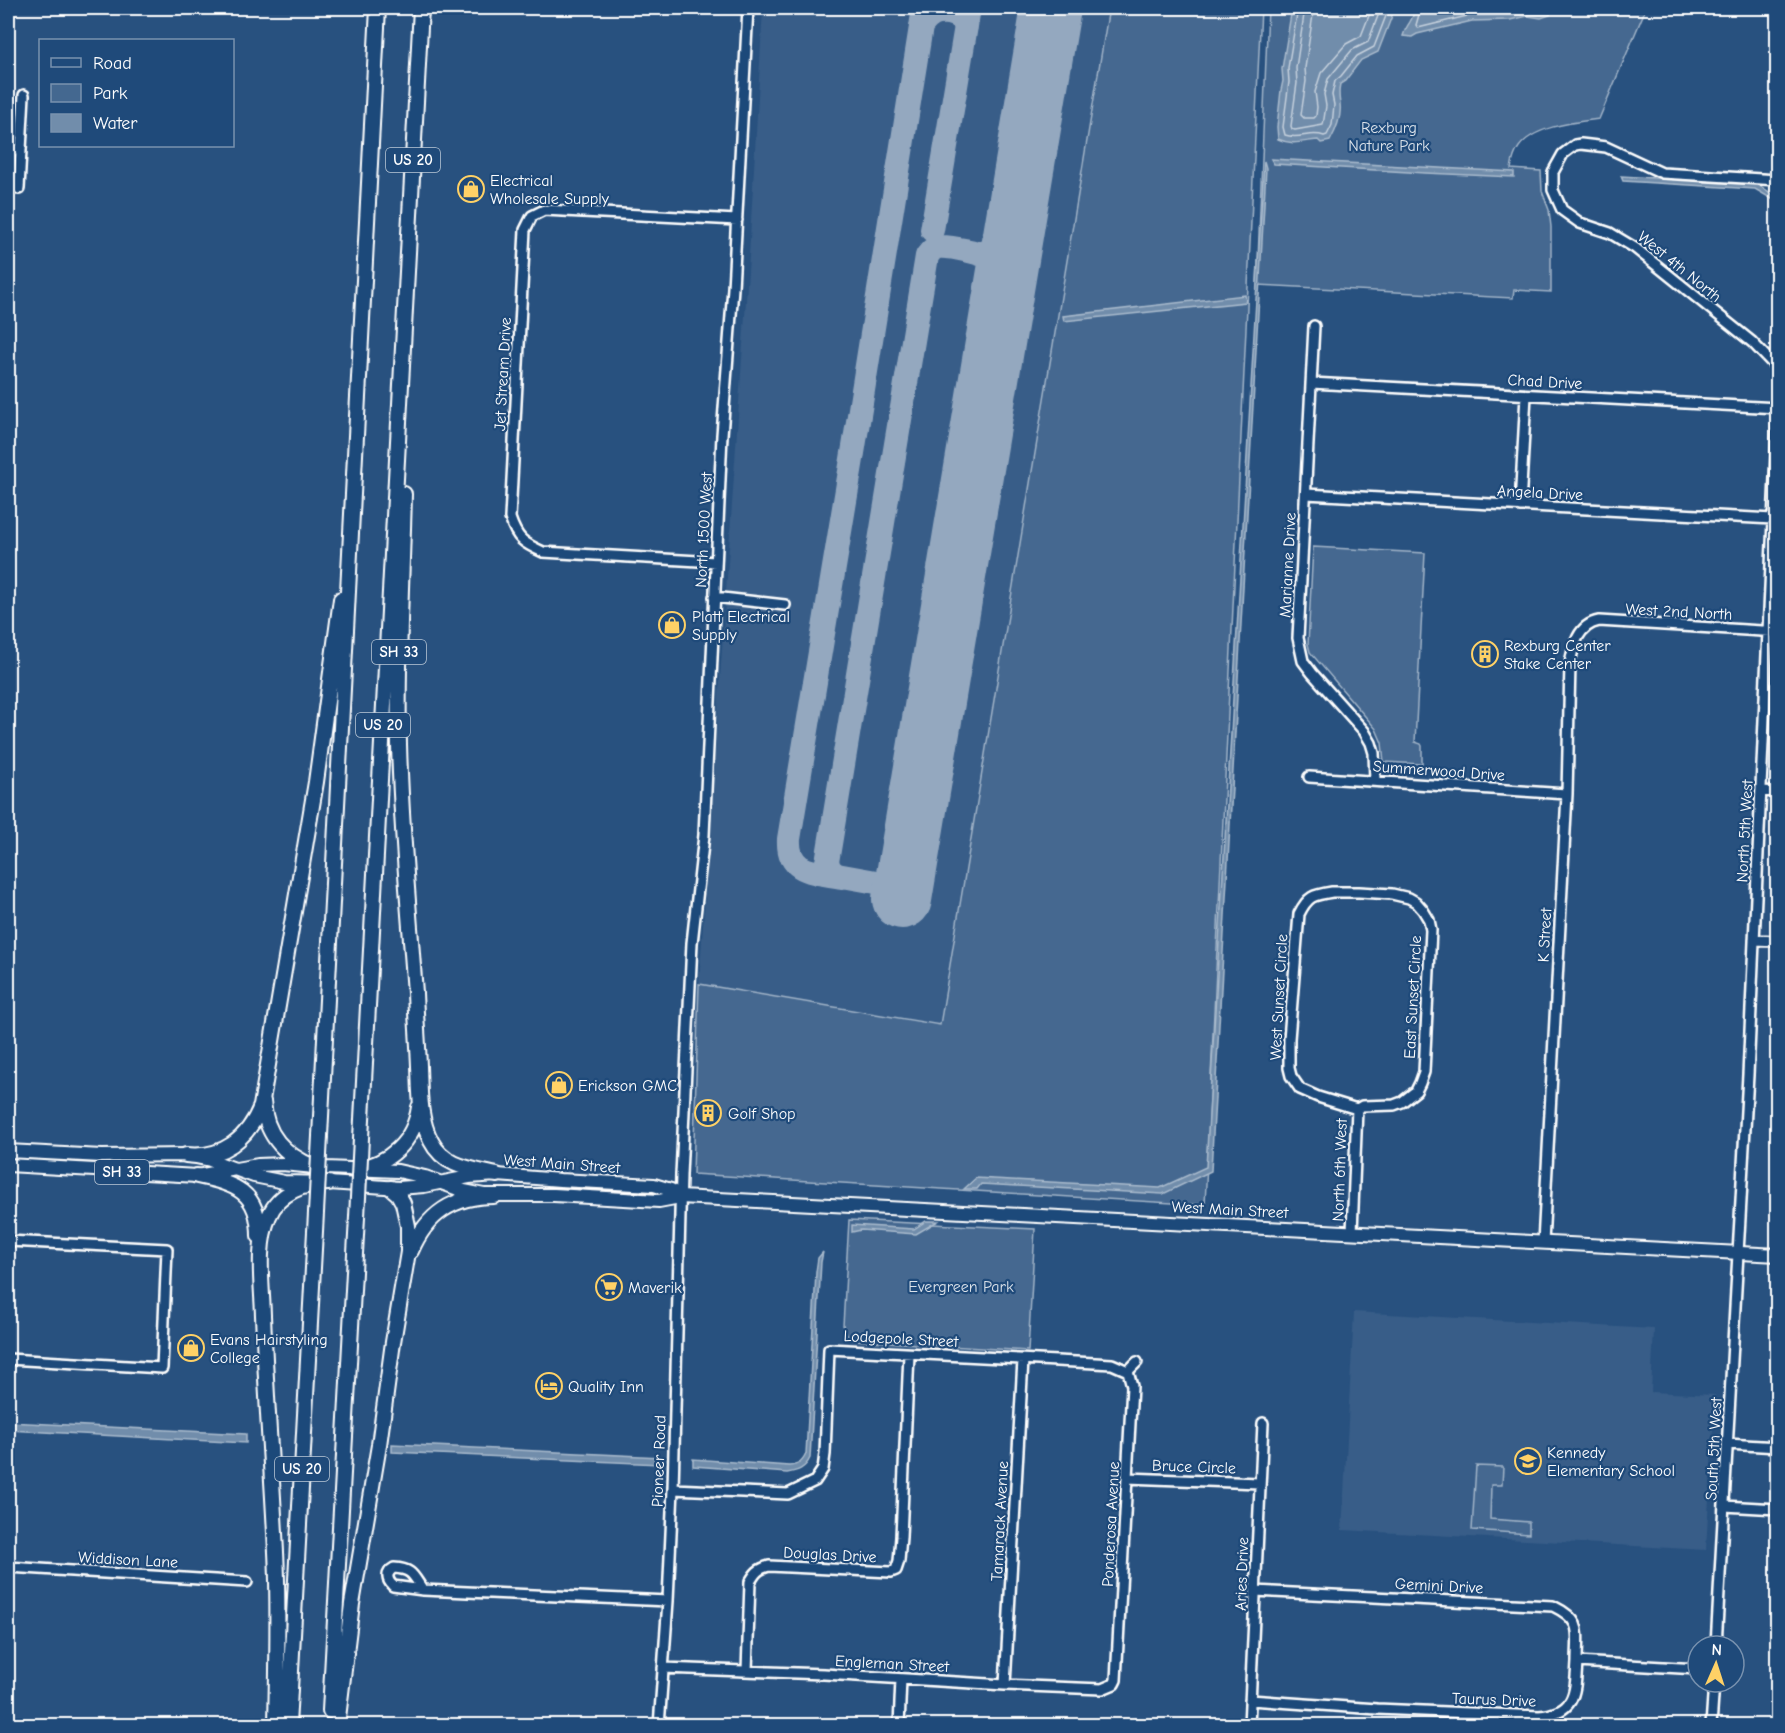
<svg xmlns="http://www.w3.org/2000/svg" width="1785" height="1733" viewBox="0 0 1785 1733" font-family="'Comic Neue',sans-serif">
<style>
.built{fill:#375d88}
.green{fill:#446890;stroke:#a2b4c8;stroke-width:1.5}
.water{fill:#718dab;stroke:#aabbcd;stroke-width:1.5}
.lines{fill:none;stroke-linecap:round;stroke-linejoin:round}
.shore{stroke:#c6d1dd;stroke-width:1.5}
.taxiway{stroke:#94a8bf;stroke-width:24}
.runway{stroke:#94a8bf;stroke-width:60}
.minor-casing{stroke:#fff;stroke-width:14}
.major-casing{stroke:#fff;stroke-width:16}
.highway-casing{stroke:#fff;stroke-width:18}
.minor{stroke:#1f4a7a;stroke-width:9}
.major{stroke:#1f4a7a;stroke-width:12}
.highway{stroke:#1f4a7a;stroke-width:14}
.highway-bridge-casing{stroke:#fff;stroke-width:18;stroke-linecap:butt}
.highway-bridge{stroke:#1f4a7a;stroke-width:14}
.labels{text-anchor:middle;stroke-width:4.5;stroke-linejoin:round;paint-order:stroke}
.shield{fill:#1f4a7a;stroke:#bcc9d7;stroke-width:1.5}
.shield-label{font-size:15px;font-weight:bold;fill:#fff}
.park-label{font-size:16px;fill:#dae1e9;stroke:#1f4a7a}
.poi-label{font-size:16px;fill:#fff;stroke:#1f4a7a;text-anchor:start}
.street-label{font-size:16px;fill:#fff;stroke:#1f4a7a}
</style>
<rect width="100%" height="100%" fill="#28517f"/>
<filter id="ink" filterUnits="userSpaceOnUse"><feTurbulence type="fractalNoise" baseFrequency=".0167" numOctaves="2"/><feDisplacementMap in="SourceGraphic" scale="12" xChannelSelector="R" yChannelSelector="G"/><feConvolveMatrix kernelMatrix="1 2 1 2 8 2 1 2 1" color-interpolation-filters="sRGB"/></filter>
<g filter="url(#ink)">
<path class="built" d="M763,8H1109L940,1025L699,984L749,257Z
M1354,1312L1654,1329L1651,1392L1715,1395L1706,1550L1342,1530Z"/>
<path class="green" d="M1109,8H1261L1205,1205L693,1174L699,984L940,1025Z
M1268,8H1646L1599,119C1575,122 1534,126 1519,147C1514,154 1512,162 1511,169L1541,171L1542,191L1549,210L1551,227V292L1514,290L1513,298L1257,285Z
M1313,547L1425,553L1415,742L1421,744L1422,746V764L1384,762L1382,743L1376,729L1310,652L1308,644Z
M849,1220L1035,1229L1028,1351L853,1340L847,1335L843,1326Z
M1476,1466L1503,1467L1502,1485H1491L1490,1519L1529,1522V1534L1472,1530Z"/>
<path class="water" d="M1292,8H1395L1378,52L1361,60L1345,81L1340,84C1338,92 1339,96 1340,104C1342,117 1336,130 1330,141L1321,143L1318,140C1303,141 1293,146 1278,139L1277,127L1281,90L1283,81L1282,69Z
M1417,8H1548L1552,9L1550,15L1541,18L1528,16L1510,20L1472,21L1417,34L1412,37L1403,36C1405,28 1408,26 1411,20C1414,15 1413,12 1417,8Z
M1271,159L1514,172V177L1425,173L1274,164Z
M1264,161L1266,168L1211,1171L1163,1194L981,1184L977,1189H964L976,1178L1160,1188L1206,1167Z
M1621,176L1757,184L1777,197V202L1755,189L1623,181Z
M1245,295L1246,302L1064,321L1063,316Z
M926,1221H938L916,1234L861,1230L852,1232V1225L914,1229Z
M823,1252L821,1262L810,1458C805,1469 798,1471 787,1473L693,1466V1459L789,1466C798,1465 802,1463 806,1454L816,1272L818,1258Z
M8,1422L246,1434V1443L8,1430Z
M392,1444L661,1457L660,1464L392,1452Z"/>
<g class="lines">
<path class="shore" d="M1298,8L1288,68L1289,82L1283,127L1285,135C1299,140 1310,131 1324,136L1327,135L1332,125L1334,105L1332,95L1335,81L1341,76L1357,56L1374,47L1389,8
M1305,8L1296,68L1297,83L1291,126L1292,129L1295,130L1323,125L1326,106L1324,94L1328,79L1352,50L1368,42L1381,8
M1314,8L1305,68L1306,81L1301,115L1304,118H1314L1316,116L1317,107L1315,92L1321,73L1346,44L1361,36L1372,8
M1421,8L1416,25L1418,28L1471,15L1509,14L1527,10L1540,11L1545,10L1546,8"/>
<path class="taxiway" d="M922,25C925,21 929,17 933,15C945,10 962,14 966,27
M932,230L969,8
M980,253C998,253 1008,244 1015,227
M908,864L893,879L876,882L837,875L830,870L827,862L927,256C930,252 933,248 938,247C949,246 986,253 993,260C1001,267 1004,275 1005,285
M842,877C816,872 787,874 789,839L853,453L924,8"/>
<path class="runway" d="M902,899L1051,8"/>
<defs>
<path id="minor" d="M8,149L21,150L24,95
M1778,180L1662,173L1606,147L1581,144L1575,145L1563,154L1553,172V190L1562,210L1580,223L1610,233L1635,248L1752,342L1775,366L1778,378
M19,189L21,150
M1314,326L1298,638L1303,661L1312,673L1364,731L1371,743L1374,753L1375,780
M1311,383L1778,408
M1306,494L1773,519
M1520,506L1526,395
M716,562L543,552C523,543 517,539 510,518L525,230L532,216L544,210L737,220
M714,597L785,605
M1309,777L1567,794
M1761,791L1778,792
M1332,892H1359L1392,894L1409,898L1416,902L1423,910L1429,920L1431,930L1424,1072L1420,1083L1416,1091L1402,1102L1394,1105L1362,1106L1357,1109L1318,1097L1300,1089L1291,1076L1289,1068V1039L1299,914C1308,896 1313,895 1332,892Z
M1754,940L1778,941
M1352,1232L1357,1109
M8,1241L167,1249L162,1368L8,1359
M1543,1243L1567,794L1570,664C1573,646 1578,625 1599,621L1778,632
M1128,1371L1137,1362
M1727,1444L1778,1447
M1127,1478L1259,1483
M673,1489L788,1494L815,1481L823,1469L825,1454L829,1349L1095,1363L1112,1364L1128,1371
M1724,1506L1778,1509
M8,1567L247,1582
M394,1568C413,1569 413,1576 423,1590L393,1586C387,1580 385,1573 394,1568Z
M423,1590L668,1601
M1255,1591L1553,1606C1584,1621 1577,1632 1577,1662
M1716,1646L1748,1075L1778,410
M663,1668L824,1674L1005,1685L1102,1689L1114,1684L1116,1680L1132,1386L1128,1371
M747,1671L750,1582C755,1573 758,1569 769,1566L891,1572L896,1570L899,1561L901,1537L909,1354
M1005,1685L1023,1360
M1250,1700L1377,1709L1539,1716C1576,1713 1575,1693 1577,1662L1698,1669
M659,1726L668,1601L673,1489L681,1175L692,943L704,835L722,435L733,288L748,8
M899,1726L901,1679
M1249,1726L1263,1423
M1711,1726L1714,1682"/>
<path id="major" d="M8,1151L102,1156L186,1155L210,1160L254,1176L284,1182L329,1183L399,1188L424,1186L469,1177L497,1175L560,1180L654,1185L671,1190L680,1197
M8,1165L197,1176L258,1165L282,1164L326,1168L398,1171L425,1177L464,1191L484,1195H554L659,1201L680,1197L1778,1255"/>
<path id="highway" d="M404,494C402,577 397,661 399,744C401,827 409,910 415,993C416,1017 418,1042 419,1066C420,1091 419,1118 431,1141C444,1167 472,1169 497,1175
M263,1101C265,1135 284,1155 314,1167
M320,1136L378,8
M361,1138L421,8
M186,1155C222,1159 248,1139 261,1106L316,782L341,599
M354,1170C389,1164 414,1142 419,1107
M197,1176C235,1184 259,1191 259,1236
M411,1251C427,1214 453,1196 494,1196
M330,1711L357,1217
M276,1726C277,1668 279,1610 276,1552C272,1473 266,1394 263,1315C262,1284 256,1245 269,1216C279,1192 305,1183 329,1183
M288,1726L316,1213
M337,1726L352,1604L379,1445L393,1342L408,1252V1226L403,1203L398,1194L391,1188"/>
</defs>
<use href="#minor" class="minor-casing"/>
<use href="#major" class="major-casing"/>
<use href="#highway" class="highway-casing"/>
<use href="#minor" class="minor"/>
<use href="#major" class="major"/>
<use href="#highway" class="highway"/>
<defs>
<path id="highway-bridge" d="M316,1213L320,1136
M357,1217L361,1138"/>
</defs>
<use href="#highway-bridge" class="highway-bridge-casing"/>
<use href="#highway-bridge" class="highway-bridge"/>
</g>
</g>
<defs>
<symbol id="shop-ring" viewBox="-11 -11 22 22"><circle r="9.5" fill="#1f4a7a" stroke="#ffd166" stroke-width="1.5"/><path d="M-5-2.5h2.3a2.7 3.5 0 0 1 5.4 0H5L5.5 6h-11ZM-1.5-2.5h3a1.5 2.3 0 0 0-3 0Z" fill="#ffd166"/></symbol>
<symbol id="building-ring" viewBox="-11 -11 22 22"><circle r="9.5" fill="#1f4a7a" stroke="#ffd166" stroke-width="1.5"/><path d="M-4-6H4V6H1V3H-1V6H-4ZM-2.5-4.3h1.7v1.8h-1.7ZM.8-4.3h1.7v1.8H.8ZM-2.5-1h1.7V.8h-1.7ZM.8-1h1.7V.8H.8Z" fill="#ffd166"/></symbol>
<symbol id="supermarket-ring" viewBox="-11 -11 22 22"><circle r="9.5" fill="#1f4a7a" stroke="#ffd166" stroke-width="1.5"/><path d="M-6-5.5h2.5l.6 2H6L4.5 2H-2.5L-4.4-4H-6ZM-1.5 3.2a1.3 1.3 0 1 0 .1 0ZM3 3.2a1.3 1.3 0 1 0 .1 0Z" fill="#ffd166"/></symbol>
<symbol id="hotel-ring" viewBox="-11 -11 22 22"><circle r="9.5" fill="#1f4a7a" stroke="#ffd166" stroke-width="1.5"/><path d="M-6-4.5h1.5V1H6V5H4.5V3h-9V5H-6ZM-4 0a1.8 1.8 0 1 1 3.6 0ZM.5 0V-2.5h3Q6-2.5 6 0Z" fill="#ffd166"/></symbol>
<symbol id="school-ring" viewBox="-11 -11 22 22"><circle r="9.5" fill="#1f4a7a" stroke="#ffd166" stroke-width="1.5"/><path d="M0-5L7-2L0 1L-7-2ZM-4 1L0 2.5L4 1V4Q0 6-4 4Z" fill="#ffd166"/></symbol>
</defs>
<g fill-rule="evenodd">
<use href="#shop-ring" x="456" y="174" width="30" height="30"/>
<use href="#shop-ring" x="657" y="610" width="30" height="30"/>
<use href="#building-ring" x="1470" y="639" width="30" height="30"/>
<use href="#shop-ring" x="544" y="1070" width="30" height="30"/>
<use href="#building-ring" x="693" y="1098" width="30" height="30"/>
<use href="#supermarket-ring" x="594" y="1272" width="30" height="30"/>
<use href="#shop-ring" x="176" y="1333" width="30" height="30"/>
<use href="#hotel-ring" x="534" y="1371" width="30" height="30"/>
<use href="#school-ring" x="1513" y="1446" width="30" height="30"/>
</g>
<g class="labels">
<g class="shield">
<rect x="386" y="148" width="54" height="24" rx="4.5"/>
<rect x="372" y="640" width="54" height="24" rx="4.5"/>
<rect x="356" y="713" width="54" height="24" rx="4.5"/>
<rect x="95" y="1160" width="54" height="24" rx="4.5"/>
<rect x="275" y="1457" width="54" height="24" rx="4.5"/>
</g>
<g class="shield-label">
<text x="413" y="165">US 20</text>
<text x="399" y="657">SH 33</text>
<text x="383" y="730">US 20</text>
<text x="122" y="1177">SH 33</text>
<text x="302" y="1474">US 20</text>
</g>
<g class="park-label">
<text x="1389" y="133">Rexburg<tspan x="1389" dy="18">Nature Park</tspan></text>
<text x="961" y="1292">Evergreen Park</text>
</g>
<g class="poi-label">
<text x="490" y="186">Electrical<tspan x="490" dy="18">Wholesale Supply</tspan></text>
<text x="692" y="622">Platt Electrical<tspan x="692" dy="18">Supply</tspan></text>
<text x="1504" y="651">Rexburg Center<tspan x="1504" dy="18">Stake Center</tspan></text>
<text x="578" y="1091">Erickson GMC</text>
<text x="728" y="1119">Golf Shop</text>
<text x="628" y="1293">Maverik</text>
<text x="210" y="1345">Evans Hairstyling<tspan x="210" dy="18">College</tspan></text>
<text x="568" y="1392">Quality Inn</text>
<text x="1547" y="1458">Kennedy<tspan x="1547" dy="18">Elementary School</tspan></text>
</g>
<g class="street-label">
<text transform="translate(1680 266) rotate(39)" y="6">West 4th North</text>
<text transform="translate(502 374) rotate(-87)" y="6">Jet Stream Drive</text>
<text transform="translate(1545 381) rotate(3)" y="6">Chad Drive</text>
<text transform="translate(1540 492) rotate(3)" y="6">Angela Drive</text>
<text transform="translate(703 530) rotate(-87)" y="6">North 1500 West</text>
<text transform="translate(1287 565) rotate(-87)" y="6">Marianne Drive</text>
<text transform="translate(1679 611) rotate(3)" y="6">West 2nd North</text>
<text transform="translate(1439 770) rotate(4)" y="6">Summerwood Drive</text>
<text transform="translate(1744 831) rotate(-87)" y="6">North 5th West</text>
<text transform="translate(1544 935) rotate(-87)" y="6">K Street</text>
<text transform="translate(1278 997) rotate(-87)" y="6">West Sunset Circle</text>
<text transform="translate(1412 997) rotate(-87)" y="6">East Sunset Circle</text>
<text transform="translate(562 1163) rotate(4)" y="6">West Main Street</text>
<text transform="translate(1339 1170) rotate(-88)" y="6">North 6th West</text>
<text transform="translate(1230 1209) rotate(3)" y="6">West Main Street</text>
<text transform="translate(901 1338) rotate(3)" y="6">Lodgepole Street</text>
<text transform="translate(1713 1449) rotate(-87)" y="6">South 5th West</text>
<text transform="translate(658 1461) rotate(-88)" y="6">Pioneer Road</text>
<text transform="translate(1194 1466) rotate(2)" y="6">Bruce Circle</text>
<text transform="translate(999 1521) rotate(-87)" y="6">Tamarack Avenue</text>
<text transform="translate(1110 1524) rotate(-87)" y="6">Ponderosa Avenue</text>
<text transform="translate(830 1554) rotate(3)" y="6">Douglas Drive</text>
<text transform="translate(128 1559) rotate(3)" y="6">Widdison Lane</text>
<text transform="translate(1241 1574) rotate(-88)" y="6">Aries Drive</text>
<text transform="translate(1439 1585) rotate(3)" y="6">Gemini Drive</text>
<text transform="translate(892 1663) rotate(3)" y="6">Engleman Street</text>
<text transform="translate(1494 1699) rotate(2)" y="6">Taurus Drive</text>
</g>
</g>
<rect width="1785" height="1733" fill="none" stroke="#1f4a7a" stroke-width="30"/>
<rect x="15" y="15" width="1755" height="1703" fill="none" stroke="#fff" stroke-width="2" filter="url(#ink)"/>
<rect x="39" y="39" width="195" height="108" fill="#1f4a7a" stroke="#7992af" stroke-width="1.5"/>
<rect x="51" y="58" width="30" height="9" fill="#1f4a7a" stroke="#7992af" stroke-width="1.5"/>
<text x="93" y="69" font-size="18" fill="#ffffff">Road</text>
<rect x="51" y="84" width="30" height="18" fill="#446890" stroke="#7992af" stroke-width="1.5"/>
<text x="93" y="99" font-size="18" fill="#ffffff">Park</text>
<rect x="51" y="114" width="30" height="18" fill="#718dab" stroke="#7992af" stroke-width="1.5"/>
<text x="93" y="129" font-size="18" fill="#ffffff">Water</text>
<g transform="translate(1716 1664) rotate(3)"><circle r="28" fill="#1f4a7a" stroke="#7992af" stroke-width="1.5"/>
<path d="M0-4.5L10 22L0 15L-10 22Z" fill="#ffd166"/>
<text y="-9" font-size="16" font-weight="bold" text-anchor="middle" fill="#ffffff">N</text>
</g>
</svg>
